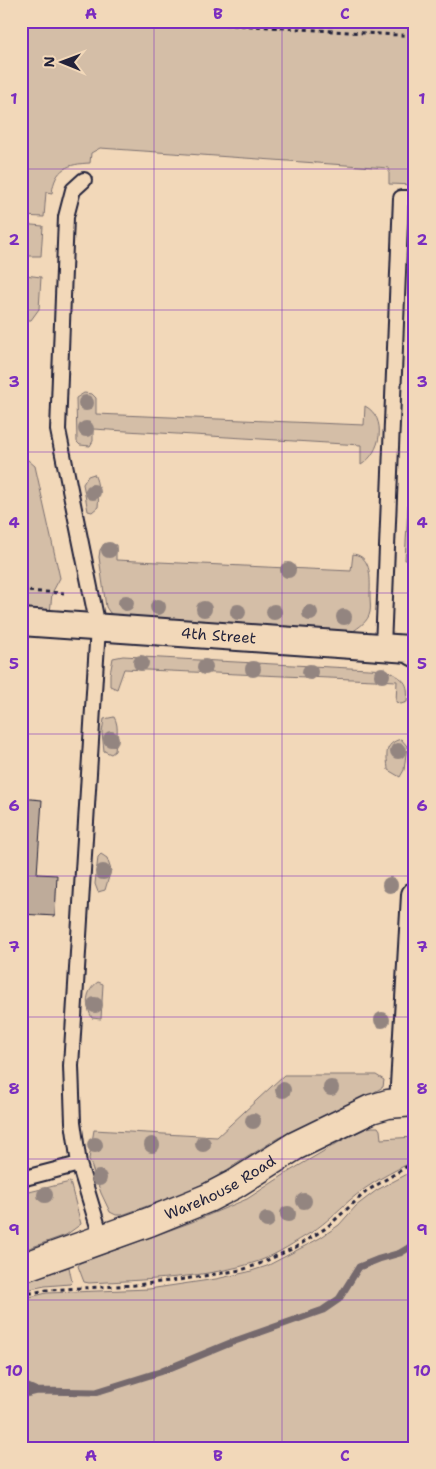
<svg xmlns="http://www.w3.org/2000/svg" width="436" height="1469" viewBox="0 0 436 1469" font-family="'Shantell Sans',sans-serif">
<style>
.green{fill:#d4bea7;stroke:#7b7071}
.lines{fill:none;stroke-linecap:round;stroke-linejoin:round}
.stream{stroke:#74696d;stroke-width:7}
.building{fill:#beab9a;stroke:#22223b}
.lane-casing{stroke:#22223b;stroke-width:18}
.street-casing{stroke:#22223b;stroke-width:30}
.secondary-casing{stroke:#22223b;stroke-width:31}
.path{stroke:#22223b;stroke-width:3;stroke-dasharray:4 4;stroke-linecap:butt}
.lane{stroke:#f2d8b9;stroke-width:14}
.street{stroke:#f2d8b9;stroke-width:26}
.secondary{stroke:#f2d8b9;stroke-width:28}
.tree{fill:#938580}
.grid{fill:none;stroke:#7b2cbf;stroke-width:1;stroke-opacity:0.55}
.labels{text-anchor:middle;stroke-width:5;stroke-linejoin:round;paint-order:stroke}
.street-label{font-size:15px;fill:#22223b;stroke:#f2d8b9}
.neatline{fill:none;stroke:#7b2cbf;stroke-width:2}
.grid-label{font-size:16px;text-anchor:middle;font-weight:bold;fill:#7b2cbf}
</style>
<rect width="100%" height="100%" fill="#f2d8b9"/>
<filter id="ink" filterUnits="userSpaceOnUse"><feTurbulence type="fractalNoise" baseFrequency=".02" numOctaves="2"/><feDisplacementMap in="SourceGraphic" scale="10" xChannelSelector="R" yChannelSelector="G"/><feConvolveMatrix kernelMatrix="1 2 1 2 8 2 1 2 1" color-interpolation-filters="sRGB"/></filter>
<g filter="url(#ink)">
<path class="green" d="M21,21H371L415,25V185L389,184V168L100,148L91,153L90,163C68,164 55,168 52,193L46,192L44,217L21,216Z
M21,224L43,226L41,256H26L27,240L21,230Z
M25,275L41,277L39,309L31,320H21Z
M415,382V560H405Z
M84,393L92,394L96,398V414L364,425L365,406C388,418 381,453 361,465V445L93,429V441L90,446L80,445L77,442L76,398Z
M21,459L28,460L35,466L60,578L52,593L50,614L21,612Z
M94,474C99,484 99,496 98,507L92,512L88,511L83,484L88,476Z
M104,544L116,545V560L351,571L353,554C373,556 370,582 370,596C370,601 371,607 370,612C368,622 359,627 352,632L120,619L110,613L106,607L99,557L100,550Z
M123,656L387,670C404,680 409,681 407,702L401,704L396,702L397,681L124,669L117,689L110,686V674L113,658Z
M114,717C120,727 116,740 115,751L111,754L104,751L102,732L104,719Z
M401,739L407,746L404,770L400,777L388,770C387,755 383,744 401,739Z
M101,854L107,858L111,870L105,890L98,892L95,884L98,857Z
M98,982L103,984L101,1019L92,1018C85,1005 85,991 98,982Z
M284,1075H376L384,1080L383,1087L371,1094L278,1138L214,1178L189,1191L122,1215H116L110,1212L101,1193L89,1159L94,1130L217,1137Z
M372,1127H378L380,1130L381,1139L415,1137V1161C392,1171 369,1184 350,1200C336,1212 328,1221 312,1232C295,1242 278,1254 259,1261C209,1278 142,1280 89,1283L84,1282L78,1266L80,1263L192,1222L247,1199L290,1171L346,1138L367,1128Z
M415,1170V1448H21V1299L47,1293L149,1289L216,1279L248,1272L267,1266L320,1238L339,1225L356,1206L377,1190Z
M70,1182L81,1224L66,1235L21,1251V1194Z
M69,1267L72,1282L70,1284L45,1286L21,1291V1283Z"/>
<g class="lines">
<path class="stream" d="M21,1384L37,1391
M21,1395L37,1391L96,1392L160,1372L235,1341L323,1310L339,1299L359,1267L379,1259L400,1253L415,1244"/>
</g>
<path class="building" d="M21,798L42,800L37,874L57,875L55,916L21,914Z"/>
<g class="lines">
<defs>
<path id="lane" d="M84,180L73,190L66,217L58,430L98,627L71,1066L73,1122L79,1164L102,1240
M383,647L401,198H415
M21,1179L79,1164"/>
<g id="street">
<path id="s1" d="M21,622L409,649L415,653"/>
<path d="M403,1103L415,895"/>
</g>
<g id="secondary">
<path id="s2" d="M21,1268L149,1222L208,1198L235,1184L295,1146L371,1109L388,1104L415,1102"/>
</g>
</defs>
<use href="#lane" class="lane-casing"/>
<use href="#street" class="street-casing"/>
<use href="#secondary" class="secondary-casing"/>
<path class="path" d="M169,21L415,36
M21,591L64,593
M21,1295L47,1290L135,1285L178,1280L241,1270L257,1265L296,1247L326,1228L367,1191L406,1167L415,1164"/>
<use href="#lane" class="lane"/>
<use href="#street" class="street"/>
<use href="#secondary" class="secondary"/>
</g>
<g class="tree">
<circle cx="86" cy="403" r="8"/>
<circle cx="86" cy="429" r="8"/>
<circle cx="93" cy="492" r="8"/>
<circle cx="109" cy="550" r="8"/>
<circle cx="288" cy="570" r="8"/>
<circle cx="126" cy="603" r="8"/>
<circle cx="158" cy="607" r="8"/>
<circle cx="204" cy="609" r="8"/>
<circle cx="238" cy="612" r="8"/>
<circle cx="274" cy="612" r="8"/>
<circle cx="310" cy="613" r="8"/>
<circle cx="344" cy="617" r="8"/>
<circle cx="141" cy="663" r="8"/>
<circle cx="205" cy="667" r="8"/>
<circle cx="253" cy="669" r="8"/>
<circle cx="310" cy="672" r="8"/>
<circle cx="382" cy="675" r="8"/>
<circle cx="111" cy="739" r="8"/>
<circle cx="398" cy="751" r="8"/>
<circle cx="103" cy="872" r="8"/>
<circle cx="390" cy="885" r="8"/>
<circle cx="95" cy="1005" r="8"/>
<circle cx="382" cy="1020" r="8"/>
<circle cx="331" cy="1088" r="8"/>
<circle cx="283" cy="1090" r="8"/>
<circle cx="253" cy="1121" r="8"/>
<circle cx="203" cy="1144" r="8"/>
<circle cx="95" cy="1145" r="8"/>
<circle cx="152" cy="1145" r="8"/>
<circle cx="99" cy="1178" r="8"/>
<circle cx="45" cy="1195" r="8"/>
<circle cx="304" cy="1201" r="8"/>
<circle cx="288" cy="1214" r="8"/>
<circle cx="267" cy="1220" r="8"/>
</g>
</g>
<path class="grid" d="M154,21V1448M282,21V1448M21,169H415M21,310H415M21,452H415M21,593H415M21,734H415M21,876H415M21,1017H415M21,1159H415M21,1300H415"/>
<g class="labels">
<g class="street-label">
<text dy="5" stroke="none"><textPath href="#s1" startOffset="198">4th Street</textPath></text>
<text dy="5" stroke="none"><textPath href="#s2" startOffset="215">Warehouse Road</textPath></text>
</g>
</g>
<rect width="436" height="1469" fill="none" stroke="#f2d8b9" stroke-width="55"/>
<g transform="translate(62 62) rotate(271)" stroke="#f2d8b9" stroke-width="4" paint-order="stroke">
<path d="M0-4L9 19L0 12L-9 19Z" fill="#22223b"/>
<text y="-8" font-size="14" font-weight="bold" text-anchor="middle" fill="#22223b">N</text>
</g>
<rect x="28" y="28" width="380" height="1414" class="neatline"/>
<g class="grid-label">
<text x="91" y="19">A</text>
<text x="218" y="19">B</text>
<text x="345" y="19">C</text>
<text x="14" y="104">1</text>
<text x="422" y="104">1</text>
<text x="14" y="245">2</text>
<text x="422" y="245">2</text>
<text x="14" y="387">3</text>
<text x="422" y="387">3</text>
<text x="14" y="528">4</text>
<text x="422" y="528">4</text>
<text x="14" y="669">5</text>
<text x="422" y="669">5</text>
<text x="14" y="811">6</text>
<text x="422" y="811">6</text>
<text x="14" y="952">7</text>
<text x="422" y="952">7</text>
<text x="14" y="1094">8</text>
<text x="422" y="1094">8</text>
<text x="14" y="1235">9</text>
<text x="422" y="1235">9</text>
<text x="14" y="1376">10</text>
<text x="422" y="1376">10</text>
<text x="91" y="1461">A</text>
<text x="218" y="1461">B</text>
<text x="345" y="1461">C</text>
</g>
</svg>
